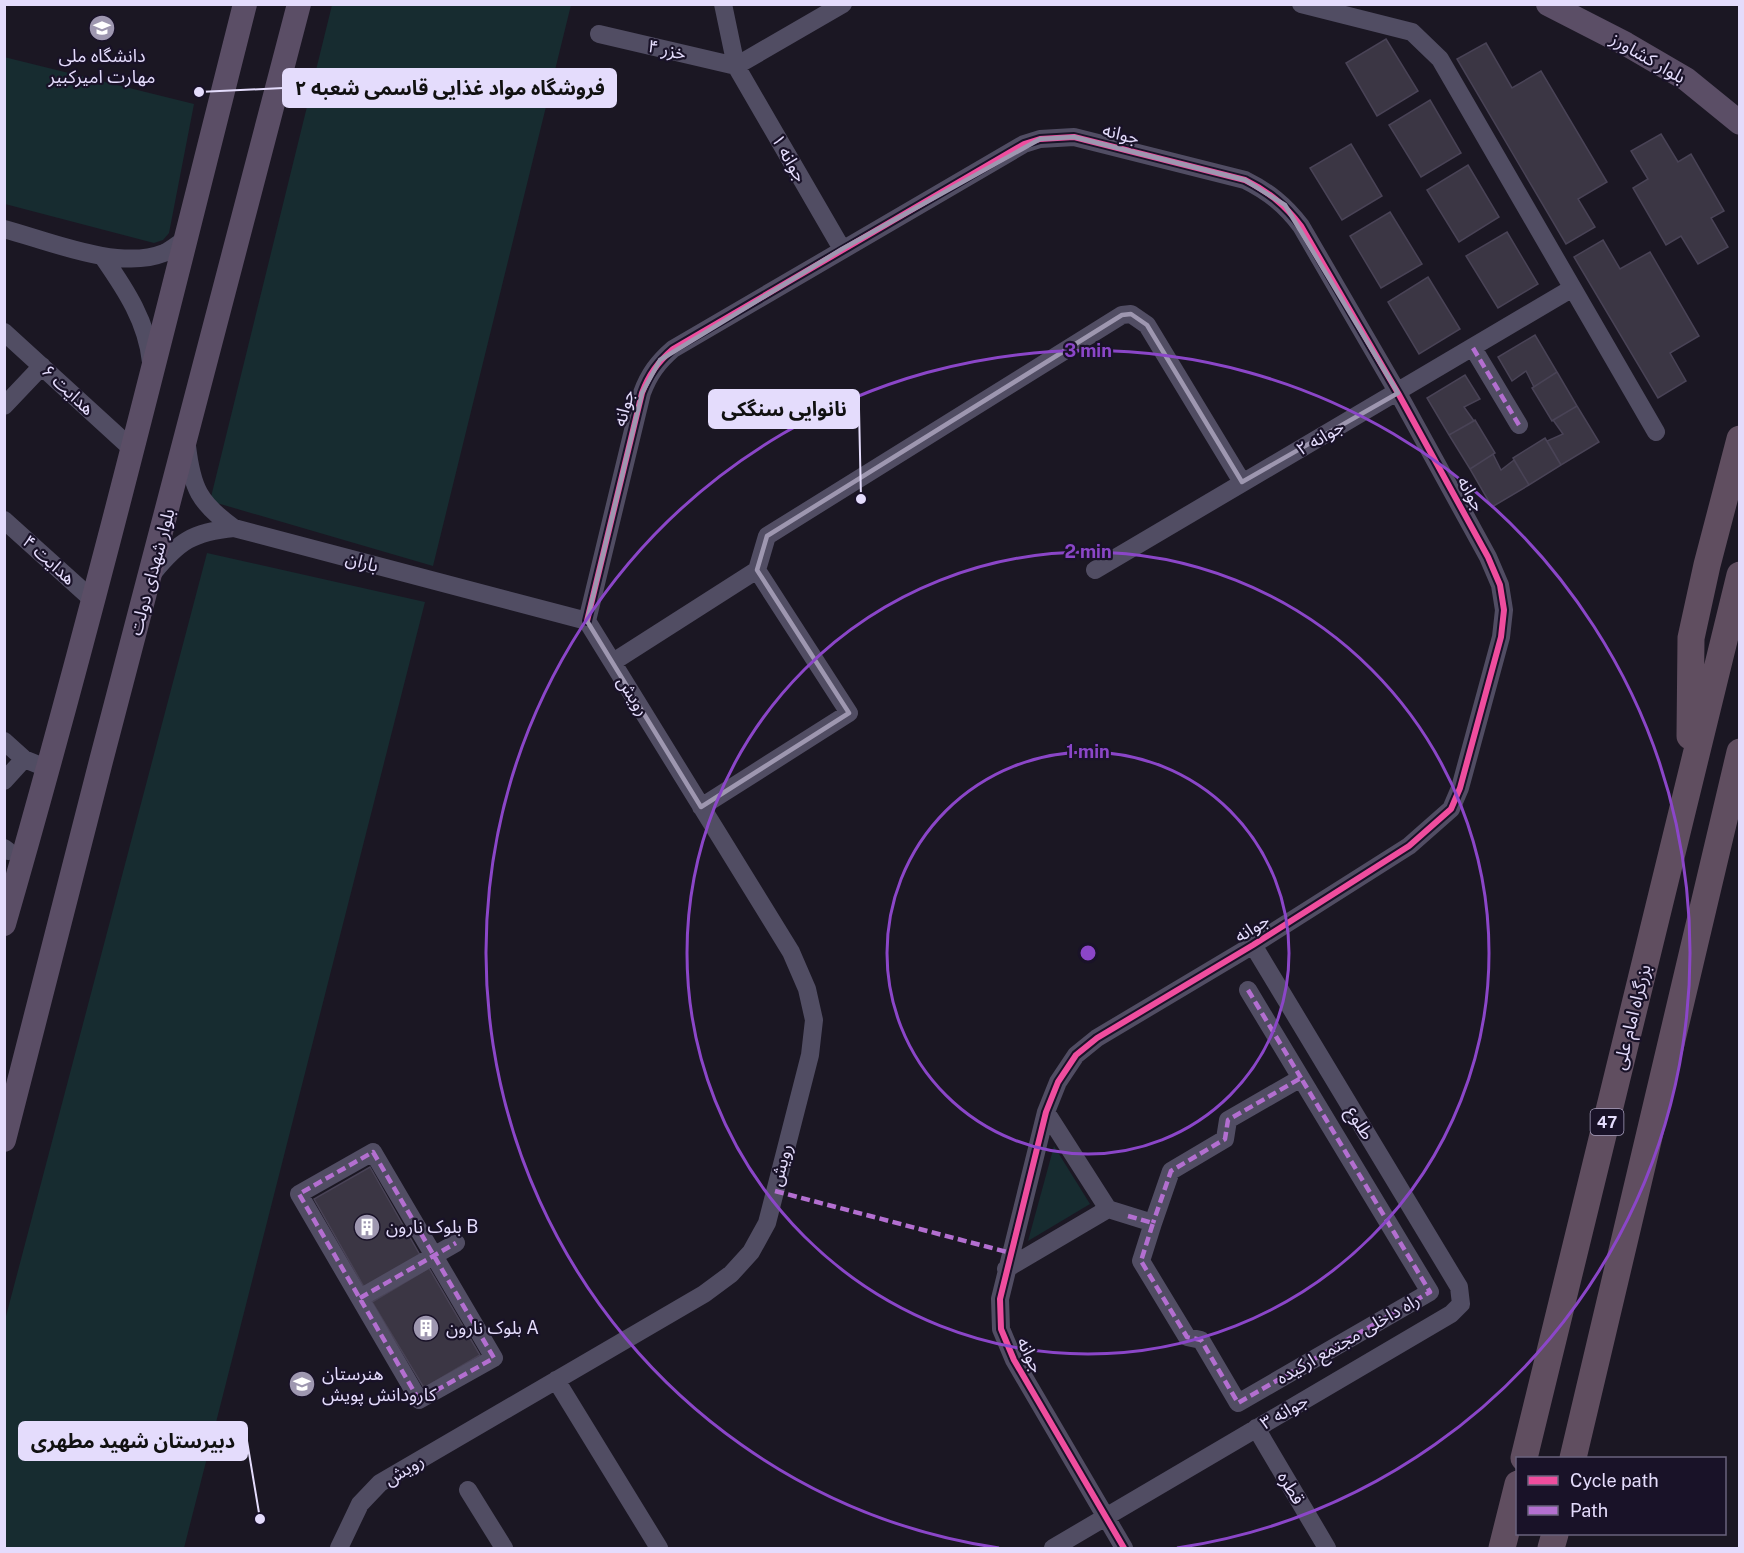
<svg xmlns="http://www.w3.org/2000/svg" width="1744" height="1553" viewBox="0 0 1744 1553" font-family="'Public Sans','Noto Sans Arabic',sans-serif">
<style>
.green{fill:#172c30}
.building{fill:#3b3644;stroke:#494356;stroke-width:1.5}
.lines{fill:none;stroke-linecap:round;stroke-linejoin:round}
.minor{stroke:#514d63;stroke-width:18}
.major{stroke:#5b4e66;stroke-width:24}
.highway{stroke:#604e60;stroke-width:27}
.quiet{stroke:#b36fd0;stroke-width:4.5;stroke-dasharray:9 4.5;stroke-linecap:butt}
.cycleway-casing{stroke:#191228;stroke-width:10}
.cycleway{stroke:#ef4d9e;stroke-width:6}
.marked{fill:none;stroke:#9e97b0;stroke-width:4.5;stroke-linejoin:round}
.ring{fill:none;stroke:#8b46c8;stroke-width:3}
.labels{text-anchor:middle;stroke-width:4.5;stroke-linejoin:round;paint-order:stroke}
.shield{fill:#191228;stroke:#a79fbc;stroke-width:1.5}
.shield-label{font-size:16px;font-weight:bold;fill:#e4dcfc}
.street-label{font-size:18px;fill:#e4dcfc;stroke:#191228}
.poi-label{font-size:18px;fill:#e4dcfc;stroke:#191228;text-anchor:start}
.centre{fill:#8b46c8;stroke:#191228;stroke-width:3}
.ring-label{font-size:18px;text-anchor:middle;font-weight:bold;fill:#8b46c8;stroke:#191228;stroke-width:4.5;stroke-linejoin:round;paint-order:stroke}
.leader{fill:none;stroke:#e4dcfc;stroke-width:2}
.callout-dot{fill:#e4dcfc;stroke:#191228;stroke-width:2}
.callout{fill:#e4dcfc;stroke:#e4dcfc;stroke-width:2}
.callout-label{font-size:20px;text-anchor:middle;font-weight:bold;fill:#111}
</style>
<rect width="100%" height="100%" fill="#1b1723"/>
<path class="green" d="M332,5H571L433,566L210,501Z
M4,57L194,104L169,233L163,240L154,243L5,204Z
M207,553L425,602L184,1548H5V1320Z
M1054,1146L1090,1204L1028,1241Z"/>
<path class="building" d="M1386,39L1418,91L1377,116L1346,63Z
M1486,43L1512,88L1541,71L1607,182L1578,199L1595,227L1566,244L1457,59Z
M1430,100L1461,153L1421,177L1389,125Z
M1661,134L1678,162L1691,154L1724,211L1711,218L1728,247L1698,264L1681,236L1666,245L1633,188L1648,179L1631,151Z
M1351,144L1382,196L1342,220L1310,168Z
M1468,165L1499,217L1459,242L1427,190Z
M1390,212L1422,264L1381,288L1350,236Z
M1507,232L1538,284L1498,308L1466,256Z
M1603,240L1620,269L1650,252L1699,336L1670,353L1686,381L1658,398L1574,257Z
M1428,277L1460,329L1419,354L1388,302Z
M1535,335L1557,372L1534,387L1526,371L1512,381L1498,357Z
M1557,372L1577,406L1552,421L1532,388Z
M1465,375L1480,399L1464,407L1474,421L1449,435L1427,398Z
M1577,406L1599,442L1561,465L1547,441L1563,434L1553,420Z
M1475,420L1495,453L1470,469L1449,435Z
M1545,438L1561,465L1529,485L1513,458Z
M1493,454L1501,470L1514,460L1529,485L1492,507L1470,469Z
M370,1167L420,1255L364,1287L314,1199Z
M429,1268L480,1355L424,1388L372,1302Z"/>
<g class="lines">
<path class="minor" d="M723,4L736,66L842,249
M1301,4L1412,32L1440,59L1656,432
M599,34L736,66
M736,66L843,4
M4,229C49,241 119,271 164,253C171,250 178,244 184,240
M103,257C126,290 147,322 151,362
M4,332L131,448
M1473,348L1519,425
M4,406L42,366
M187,446C192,488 199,503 234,528
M4,520L94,601
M1095,570L1571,289
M153,573C179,541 193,532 234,528L587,621
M587,621L642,393C649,374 658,362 673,349L1024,144L1040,139L1074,137L1245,180C1269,192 1285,205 1301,226L1398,393L1488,557L1500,585L1504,610L1501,637L1460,788L1451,809L1409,846L1253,945L1097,1038L1076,1055L1058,1082L1046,1112L1000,1299L1001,1329L1014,1360L1124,1548
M613,662L757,570L767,536L1122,315L1131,314L1147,325L1242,482
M4,741L24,759L49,769
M4,781L24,759
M701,807L849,713L757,570
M4,848L8,851
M1248,990L1301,1078
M373,1152L494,1358L419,1400L299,1194Z
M1108,1209L1153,1223L1141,1261L1187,1337L1201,1340L1238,1403L1430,1292L1301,1078L1228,1120L1225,1139L1171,1171L1153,1223
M1006,1269L1108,1209L1046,1112
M360,1298L456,1243
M556,1380L659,1548
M1256,1428L1327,1548
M468,1490L504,1548
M339,1548L360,1504L380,1483L704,1294L731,1274L751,1252L767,1223L810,1055L814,1020L807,989L791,952L587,621
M1053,1548L1451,1314L1461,1304L1459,1287L1253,945"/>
<path class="major" d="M1548,4L1626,44L1686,79L1740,123
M4,924C92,619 167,312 245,4
M4,1140L101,761L299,4"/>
<path class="highway" d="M1690,736L1691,638L1707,565L1740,439
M1524,1458L1740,575
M1573,1458L1740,752
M1502,1548L1518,1484
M1551,1548L1555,1534"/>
<path class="quiet" d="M1473,348L1519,425
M1248,990L1301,1078
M373,1152L494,1358L419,1400L299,1194Z
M775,1191L1011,1253
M1128,1216L1153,1223L1141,1261L1187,1337L1201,1340L1238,1403L1430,1292L1301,1078L1228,1120L1225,1139L1171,1171L1153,1223
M360,1298L456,1243"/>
<defs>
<path id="cycleway" d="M587,621L642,393C649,374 658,362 673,349L1024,144L1040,139L1074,137L1245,180C1269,192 1285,205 1301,226L1398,393L1488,557L1500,585L1504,610L1501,637L1460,788L1451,809L1409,846L1253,945L1097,1038L1076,1055L1058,1082L1046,1112L1000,1299L1001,1329L1014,1360L1124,1548"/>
</defs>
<use href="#cycleway" class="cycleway-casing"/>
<use href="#cycleway" class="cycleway"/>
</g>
<path class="marked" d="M1074,137L1245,180L1285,205L1398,393L1242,482L1147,325L1131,314L1122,315L767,536L757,570L849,713L701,807L587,621L642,393L660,360L842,249L1040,139Z"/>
<g class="ring">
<circle cx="1088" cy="953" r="201"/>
<circle cx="1088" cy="953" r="401"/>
<path d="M999 1548A602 602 0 1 1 1177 1548"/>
</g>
<defs>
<symbol id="university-disc" viewBox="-11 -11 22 22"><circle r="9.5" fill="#9e97b0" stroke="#191228"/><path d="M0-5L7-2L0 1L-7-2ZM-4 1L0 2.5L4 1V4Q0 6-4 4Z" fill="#fff"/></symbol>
<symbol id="building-disc" viewBox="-11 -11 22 22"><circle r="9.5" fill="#9e97b0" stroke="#191228"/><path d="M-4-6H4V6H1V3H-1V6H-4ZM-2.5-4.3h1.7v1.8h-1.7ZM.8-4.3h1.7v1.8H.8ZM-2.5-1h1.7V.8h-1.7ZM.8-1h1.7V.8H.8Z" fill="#fff"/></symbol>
<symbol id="school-disc" viewBox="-11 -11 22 22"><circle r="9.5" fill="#9e97b0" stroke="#191228"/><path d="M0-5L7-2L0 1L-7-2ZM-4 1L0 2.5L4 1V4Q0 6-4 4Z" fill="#fff"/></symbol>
</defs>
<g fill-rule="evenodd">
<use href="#university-disc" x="87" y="13" width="30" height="30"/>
<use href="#building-disc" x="352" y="1212" width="30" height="30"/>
<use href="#building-disc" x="411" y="1313" width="30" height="30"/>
<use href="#school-disc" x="287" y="1369" width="30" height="30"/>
</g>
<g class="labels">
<rect class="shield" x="1590.5" y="1109" width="33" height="26" rx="4.5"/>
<g class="shield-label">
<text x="1607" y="1128">47</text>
</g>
<g class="street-label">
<text transform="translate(667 50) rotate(13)" y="6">خزر ۴</text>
<text transform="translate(1648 58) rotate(30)" y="6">بلوار کشاورز</text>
<text transform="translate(1121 134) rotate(14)" y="6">جوانه</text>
<text transform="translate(789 158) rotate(60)" y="6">جوانه ۱</text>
<text transform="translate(68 390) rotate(43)" y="6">هدایت ۶</text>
<text transform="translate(624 408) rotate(-75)" y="6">جوانه</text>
<text transform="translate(1320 438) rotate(-30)" y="6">جوانه ۲</text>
<text transform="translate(1471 494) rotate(61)" y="6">جوانه</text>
<text transform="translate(49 560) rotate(42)" y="6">هدایت ۴</text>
<text transform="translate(362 562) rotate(15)" y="6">باران</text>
<text transform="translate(152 572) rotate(-75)" y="6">بلوار شهدای دولت</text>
<text transform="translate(633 696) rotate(58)" y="6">رویش</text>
<text transform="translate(1252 928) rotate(-32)" y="6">جوانه</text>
<text transform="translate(1632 1017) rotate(-76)" y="6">بزرگراه امام علی</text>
<text transform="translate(1360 1123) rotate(59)" y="6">طلوع</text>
<text transform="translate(781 1165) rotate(-75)" y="6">رویش</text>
<text transform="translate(1348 1339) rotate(-30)" y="6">راه داخلی مجتمع ارکیده</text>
<text transform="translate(1030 1355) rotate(64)" y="6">جوانه</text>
<text transform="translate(1284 1412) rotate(-30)" y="6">جوانه ۳</text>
<text transform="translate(404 1470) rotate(-31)" y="6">رویش</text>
<text transform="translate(1291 1488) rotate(59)" y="6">قطره</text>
</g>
<g class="poi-label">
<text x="102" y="62" text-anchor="middle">دانشگاه ملی<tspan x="102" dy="21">مهارت امیرکبیر</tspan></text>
<text x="386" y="1233">بلوک نارون B</text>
<text x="446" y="1334">بلوک نارون A</text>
<text x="322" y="1380">هنرستان<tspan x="322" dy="21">کارودانش پویش</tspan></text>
</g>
</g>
<circle cx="1088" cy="953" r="9" class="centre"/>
<g class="ring-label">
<text x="1088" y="357">3 min</text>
<text x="1088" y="558">2 min</text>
<text x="1088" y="758">1 min</text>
</g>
<path class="leader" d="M199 92L283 88M861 499L859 409M260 1519L247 1441"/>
<g class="callout-dot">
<circle cx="199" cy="92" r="6"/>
<circle cx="861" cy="499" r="6"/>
<circle cx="260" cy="1519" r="6"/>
</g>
<g class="callout">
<rect x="283" y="69" width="333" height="38" rx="6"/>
<rect x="709" y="390" width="150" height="38" rx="6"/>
<rect x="19" y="1422" width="228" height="38" rx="6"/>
</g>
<g class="callout-label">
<text x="450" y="95">فروشگاه مواد غذایی قاسمی شعبه ۲</text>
<text x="784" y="416">نانوایی سنگکی</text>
<text x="133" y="1448">دبیرستان شهید مطهری</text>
</g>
<rect width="1744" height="1553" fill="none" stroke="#e4dcfc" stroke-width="12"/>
<rect x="1516" y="1457" width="210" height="78" fill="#191228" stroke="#6a637d" stroke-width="1.5"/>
<rect x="1528" y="1476" width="30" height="9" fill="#ef4d9e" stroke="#6a637d" stroke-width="1.5"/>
<text x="1570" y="1487" font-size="18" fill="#e4dcfc">Cycle path</text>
<rect x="1528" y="1506" width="30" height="9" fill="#b36fd0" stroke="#6a637d" stroke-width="1.5"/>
<text x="1570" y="1517" font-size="18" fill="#e4dcfc">Path</text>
</svg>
